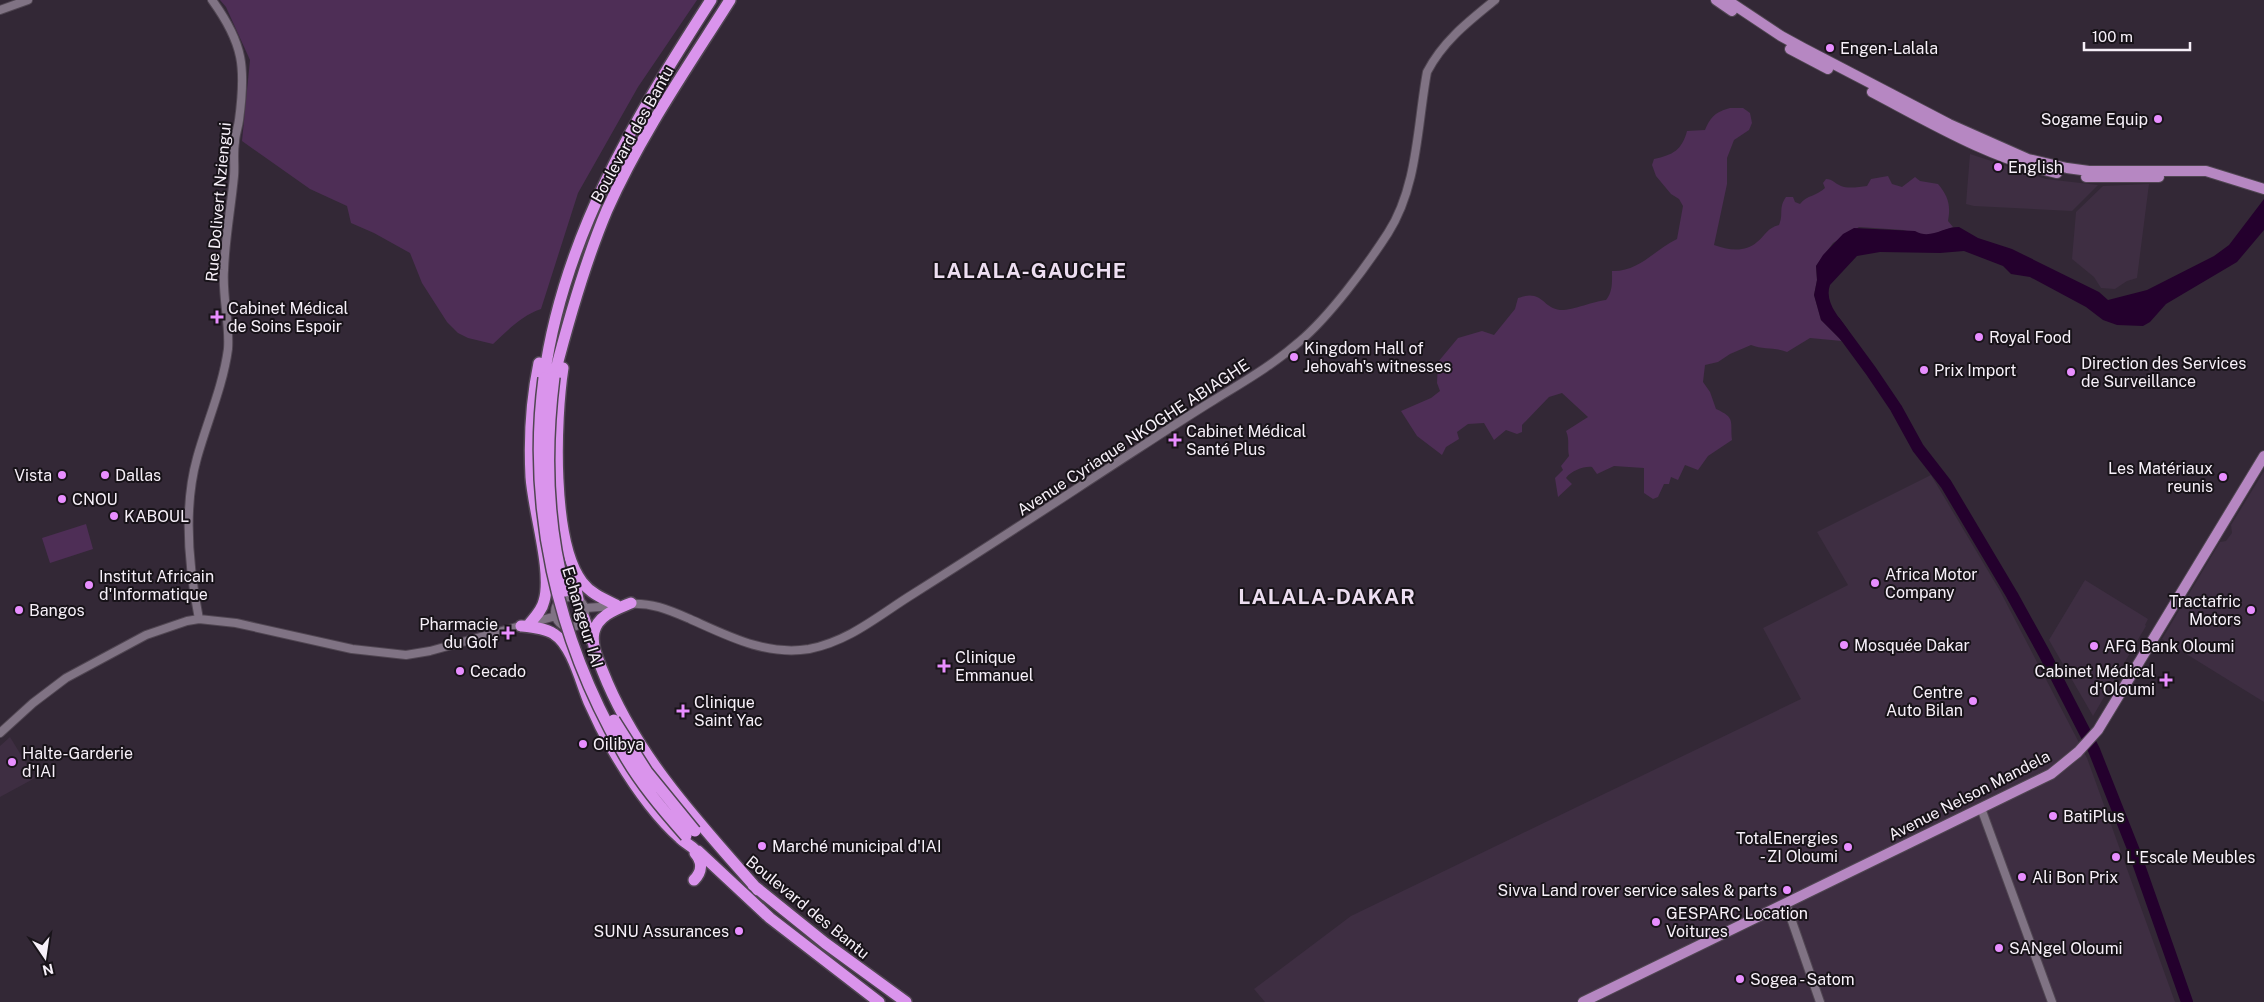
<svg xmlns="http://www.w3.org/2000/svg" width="2264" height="1002" viewBox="0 0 2264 1002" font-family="'Public Sans',sans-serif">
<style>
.built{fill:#3e2e42}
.green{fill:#4e2e56}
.water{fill:#24002d}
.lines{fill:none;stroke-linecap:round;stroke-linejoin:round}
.river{stroke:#24002d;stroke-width:12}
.minor-casing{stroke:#504652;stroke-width:10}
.major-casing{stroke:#504652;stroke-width:12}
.highway-casing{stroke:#504652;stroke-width:14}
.minor{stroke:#807384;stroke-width:8}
.major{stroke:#b687c2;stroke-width:10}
.highway{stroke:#da94ec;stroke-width:11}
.highway-bridge-casing{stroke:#504652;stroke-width:14;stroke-linecap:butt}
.highway-bridge{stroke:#da94ec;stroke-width:11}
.poi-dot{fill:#e88eff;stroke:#181319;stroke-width:2}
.labels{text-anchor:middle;stroke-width:4;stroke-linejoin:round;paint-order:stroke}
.poi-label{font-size:16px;fill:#f7f0f9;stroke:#181319;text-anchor:start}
.street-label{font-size:16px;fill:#f7f0f9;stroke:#181319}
.district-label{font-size:21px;font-weight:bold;letter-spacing:1px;fill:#eddef1;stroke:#181319}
</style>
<rect width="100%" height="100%" fill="#332836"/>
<path class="built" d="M1970,154L2046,179L2098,185L2072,211L1974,206L1966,204Z
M2149,184L2137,278L2127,281L2115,289L2101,288L2094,277L2072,259L2076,212L2103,186Z
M2264,471V702L2162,639L2220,542L2226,541L2232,533L2231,525Z
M1931,475L2000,591L2087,758L2175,1002H1265L1254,989L1351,916L1801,699L1763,628L1848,585L1817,532Z
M2085,580L2148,619L2145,625L2146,626L2093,716L2049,640Z
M10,737L35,778L0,797V746Z"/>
<path class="green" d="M220,0H697L638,87L578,193L541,309C521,316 508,330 493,344L468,338L458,333L447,322L422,283L410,253L374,233L351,223L347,206L310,189L242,141L250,60L226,7Z
M1730,108H1743L1750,113L1752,123L1749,130L1734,140L1727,158V184L1714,245C1728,250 1745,253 1757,242C1766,235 1767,228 1779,225C1784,214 1778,208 1786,197H1793L1795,202L1800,204C1807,195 1817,196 1825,188L1823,183L1826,179C1833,179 1834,183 1841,186C1848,189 1859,187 1867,186L1871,179L1888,176L1892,184L1902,187L1915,177L1920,181L1938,184C1948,196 1951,205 1948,221L1953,227L1931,235H1922L1903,230L1859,227L1833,243L1816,266L1817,280L1814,295L1821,320L1842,341L1810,338L1787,352C1775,347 1764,350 1751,345L1730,354L1718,362L1705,365L1703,382L1710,392L1716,409C1736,418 1730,421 1732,440L1708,456L1698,470L1685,465L1678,480L1671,477L1669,484H1664L1658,497L1653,499L1644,493V468L1614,466L1597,474L1592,467C1584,466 1571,471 1566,478L1572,484L1558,497L1555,478L1563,470L1561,466L1569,456C1567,446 1570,440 1566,431L1588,417L1562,393L1549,397L1522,425V432L1517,434L1506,430L1494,440L1484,423L1468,424L1457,432L1459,439L1446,447L1442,455L1417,436L1401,411L1431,398L1440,391L1437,383L1438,362L1458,338L1482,331L1494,335L1515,309L1518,298C1543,289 1542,308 1560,310C1570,311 1595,301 1606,300C1613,292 1612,281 1612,271C1639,272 1654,250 1677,239L1683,206L1679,199L1671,194L1656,176L1652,165L1654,159C1673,155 1682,150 1687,131L1705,130C1711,116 1716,112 1730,108Z
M86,524L93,549L50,563L42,538Z"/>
<path class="water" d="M2264,199V230L2237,262L2166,304L2150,322L2143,326L2117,325L2103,320L2086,307L2030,277L2011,274L2003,266L1964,251L1940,253L1880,252L1857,256L1830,285C1824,302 1839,317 1848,330L1842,341L1821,320L1814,295L1817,280L1816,266L1823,255L1843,234L1854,228L1915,231C1931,240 1942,227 1959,227L1978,238L2012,249L2099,292L2108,300L2147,290L2214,256L2229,245Z"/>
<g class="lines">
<path class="river" d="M1835,322L1871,371L1896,408L1918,448L1946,484L2012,595L2044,653L2094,750L2134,851L2187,1002"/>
<defs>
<path id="minor" d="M0,10L28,0
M555 612a15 15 0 1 1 30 0a15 15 0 1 1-30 0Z
M628,604C651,602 669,610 690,619C728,636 766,656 809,649C850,641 879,615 913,594C988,547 1062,498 1136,450C1162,433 1188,416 1214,400C1243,382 1273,365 1299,342C1329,317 1366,267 1388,233C1418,186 1417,126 1427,72C1443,41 1469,21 1495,0
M585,608L614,606
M199,619C189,569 183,508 197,458C207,422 223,386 228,349C230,323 222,297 224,270C225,239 231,208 234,176C235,165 233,154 235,142C235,135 238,128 239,120C246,68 244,44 212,0
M0,733L33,703L66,678L146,635L187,621L199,619L236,623L352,649L406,655L430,651L556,616
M1981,808L2052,1002
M1786,904L1820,1002"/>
<path id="major" d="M1716,0L1732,11
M1727,0L1781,36L1803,48L1949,124L2028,159L2067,168L2089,171H2206L2264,189
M1790,49L1828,69
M1872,92C1931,123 1991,159 2057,173
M2086,177H2159
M1583,1002L2051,774L2078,752L2098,730L2264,456"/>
<path id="highway" d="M563,368C555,419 551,541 582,582C591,594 604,599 616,605
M554,377C568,322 585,262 607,210C640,136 687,68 730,0
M544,378C563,237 635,118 711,0
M573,574L578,599
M631,603C617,609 598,615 594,632C591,646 598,659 603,672C636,756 699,823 758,890
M584,618L592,641
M530,623C536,616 542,610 544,601C553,572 533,510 531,477C529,438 531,401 539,363
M521,626C532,627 545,628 554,634C572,645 581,683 589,702C596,718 604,734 613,750C631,781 653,814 680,838C688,846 697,847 700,859
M698,851L770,918L879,1002
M694,880C702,872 703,862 695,853
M753,885L825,943L906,1002"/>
</defs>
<use href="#minor" class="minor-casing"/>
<use href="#major" class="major-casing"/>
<use href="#highway" class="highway-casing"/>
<use href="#minor" class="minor"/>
<use href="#major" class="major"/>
<use href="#highway" class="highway"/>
<defs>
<path id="highway-bridge" d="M554,377C545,449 546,521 565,591
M544,378C527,507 557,638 622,751C639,782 663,810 686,836
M614,720L647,772L695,831"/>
</defs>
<use href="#highway-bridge" class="highway-bridge-casing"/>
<use href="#highway-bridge" class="highway-bridge"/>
</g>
<g class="poi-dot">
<circle cx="1830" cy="48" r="5"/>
<circle cx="2158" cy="119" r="5"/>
<circle cx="1998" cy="167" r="5"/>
<path d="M214.5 309.5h5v5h5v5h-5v5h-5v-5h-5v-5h5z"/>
<circle cx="1979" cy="337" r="5"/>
<circle cx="1294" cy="357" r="5"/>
<circle cx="1924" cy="370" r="5"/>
<circle cx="2071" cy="372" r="5"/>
<path d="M1172.5 432.5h5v5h5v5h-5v5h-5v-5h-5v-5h5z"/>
<circle cx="62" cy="475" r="5"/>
<circle cx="105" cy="475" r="5"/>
<circle cx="2223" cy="477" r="5"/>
<circle cx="62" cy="499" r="5"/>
<circle cx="114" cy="516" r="5"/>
<circle cx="1875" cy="583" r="5"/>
<circle cx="89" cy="585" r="5"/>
<circle cx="19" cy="610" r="5"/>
<circle cx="2251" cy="610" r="5"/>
<path d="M505.5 625.5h5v5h5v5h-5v5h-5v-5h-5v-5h5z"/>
<circle cx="1844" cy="645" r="5"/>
<circle cx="2094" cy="646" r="5"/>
<path d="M941.5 658.5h5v5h5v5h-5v5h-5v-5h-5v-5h5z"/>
<circle cx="460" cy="671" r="5"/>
<path d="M2163.5 672.5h5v5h5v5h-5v5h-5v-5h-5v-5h5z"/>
<circle cx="1973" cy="701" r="5"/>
<path d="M680.5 703.5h5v5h5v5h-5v5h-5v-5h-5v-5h5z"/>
<circle cx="583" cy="744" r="5"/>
<circle cx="12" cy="762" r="5"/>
<circle cx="2053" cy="816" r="5"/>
<circle cx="762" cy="846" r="5"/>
<circle cx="1848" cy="847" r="5"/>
<circle cx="2116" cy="857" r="5"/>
<circle cx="2022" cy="877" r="5"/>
<circle cx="1787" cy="890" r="5"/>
<circle cx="1656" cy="922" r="5"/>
<circle cx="739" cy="931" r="5"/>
<circle cx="1999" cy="948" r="5"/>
<circle cx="1740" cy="979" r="5"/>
</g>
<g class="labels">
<g class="poi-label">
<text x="1840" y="54">Engen-Lalala</text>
<text x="2148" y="125" text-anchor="end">Sogame Equip</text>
<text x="2008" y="173">English</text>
<text x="228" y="314">Cabinet Médical<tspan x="228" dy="18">de Soins Espoir</tspan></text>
<text x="1989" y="343">Royal Food</text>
<text x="1304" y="354">Kingdom Hall of<tspan x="1304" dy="18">Jehovah's witnesses</tspan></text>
<text x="2081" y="369">Direction des Services<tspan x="2081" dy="18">de Surveillance</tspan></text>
<text x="1934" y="376">Prix Import</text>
<text x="1186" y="437">Cabinet Médical<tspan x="1186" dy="18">Santé Plus</tspan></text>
<text x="2213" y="474" text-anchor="end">Les Matériaux<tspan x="2213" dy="18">reunis</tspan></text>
<text x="52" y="481" text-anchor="end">Vista</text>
<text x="115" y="481">Dallas</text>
<text x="72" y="505">CNOU</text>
<text x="124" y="522">KABOUL</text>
<text x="1885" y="580">Africa Motor<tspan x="1885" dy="18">Company</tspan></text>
<text x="99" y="582">Institut Africain<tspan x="99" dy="18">d'Informatique</tspan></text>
<text x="2241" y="607" text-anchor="end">Tractafric<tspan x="2241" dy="18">Motors</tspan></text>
<text x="29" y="616">Bangos</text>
<text x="498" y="630" text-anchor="end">Pharmacie<tspan x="498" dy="18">du Golf</tspan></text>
<text x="1854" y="651">Mosquée Dakar</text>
<text x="2104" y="652">AFG Bank Oloumi</text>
<text x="955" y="663">Clinique<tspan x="955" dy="18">Emmanuel</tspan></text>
<text x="470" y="677">Cecado</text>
<text x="2155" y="677" text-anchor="end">Cabinet Médical<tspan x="2155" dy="18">d'Oloumi</tspan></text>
<text x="1963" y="698" text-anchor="end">Centre<tspan x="1963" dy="18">Auto Bilan</tspan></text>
<text x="694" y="708">Clinique<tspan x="694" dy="18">Saint Yac</tspan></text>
<text x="593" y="750">Oilibya</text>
<text x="22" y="759">Halte-Garderie<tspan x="22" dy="18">d'IAI</tspan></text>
<text x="2063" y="822">BatiPlus</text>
<text x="1838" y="844" text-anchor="end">TotalEnergies<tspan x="1838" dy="18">- ZI Oloumi</tspan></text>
<text x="772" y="852">Marché municipal d'IAI</text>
<text x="2126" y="863">L'Escale Meubles</text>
<text x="2032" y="883">Ali Bon Prix</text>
<text x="1777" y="896" text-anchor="end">Sivva Land rover service sales &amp; parts</text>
<text x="1666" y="919">GESPARC Location<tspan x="1666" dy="18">Voitures</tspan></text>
<text x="729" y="937" text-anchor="end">SUNU Assurances</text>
<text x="2009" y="954">SANgel Oloumi</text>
<text x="1750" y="985">Sogea - Satom</text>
</g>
<g class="street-label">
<text transform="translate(632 134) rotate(-61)" y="6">Boulevard des Bantu</text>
<text transform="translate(218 202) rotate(-85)" y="6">Rue Dolivert Nziengui</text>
<text transform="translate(1133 437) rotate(-33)" y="6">Avenue Cyriaque NKOGHE ABIAGHE</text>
<text transform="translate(583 617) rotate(73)" y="6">Echangeur IAI</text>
<text transform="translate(1969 795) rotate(-27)" y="6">Avenue Nelson Mandela</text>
<text transform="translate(808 907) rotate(39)" y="6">Boulevard des Bantu</text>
</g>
<g class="district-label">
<text x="1030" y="278">LALALA-GAUCHE</text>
<text x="1327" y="604">LALALA-DAKAR</text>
</g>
</g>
<g transform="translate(45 957) rotate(167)" stroke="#181319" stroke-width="4" paint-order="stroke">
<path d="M0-4L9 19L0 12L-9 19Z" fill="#f7f0f9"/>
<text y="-8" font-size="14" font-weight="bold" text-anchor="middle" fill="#f7f0f9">N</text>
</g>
<path d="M2084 42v8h106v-8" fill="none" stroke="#f7f0f9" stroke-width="2.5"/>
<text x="2092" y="42" font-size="15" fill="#f7f0f9" stroke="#181319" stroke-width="4" paint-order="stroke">100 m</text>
</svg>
